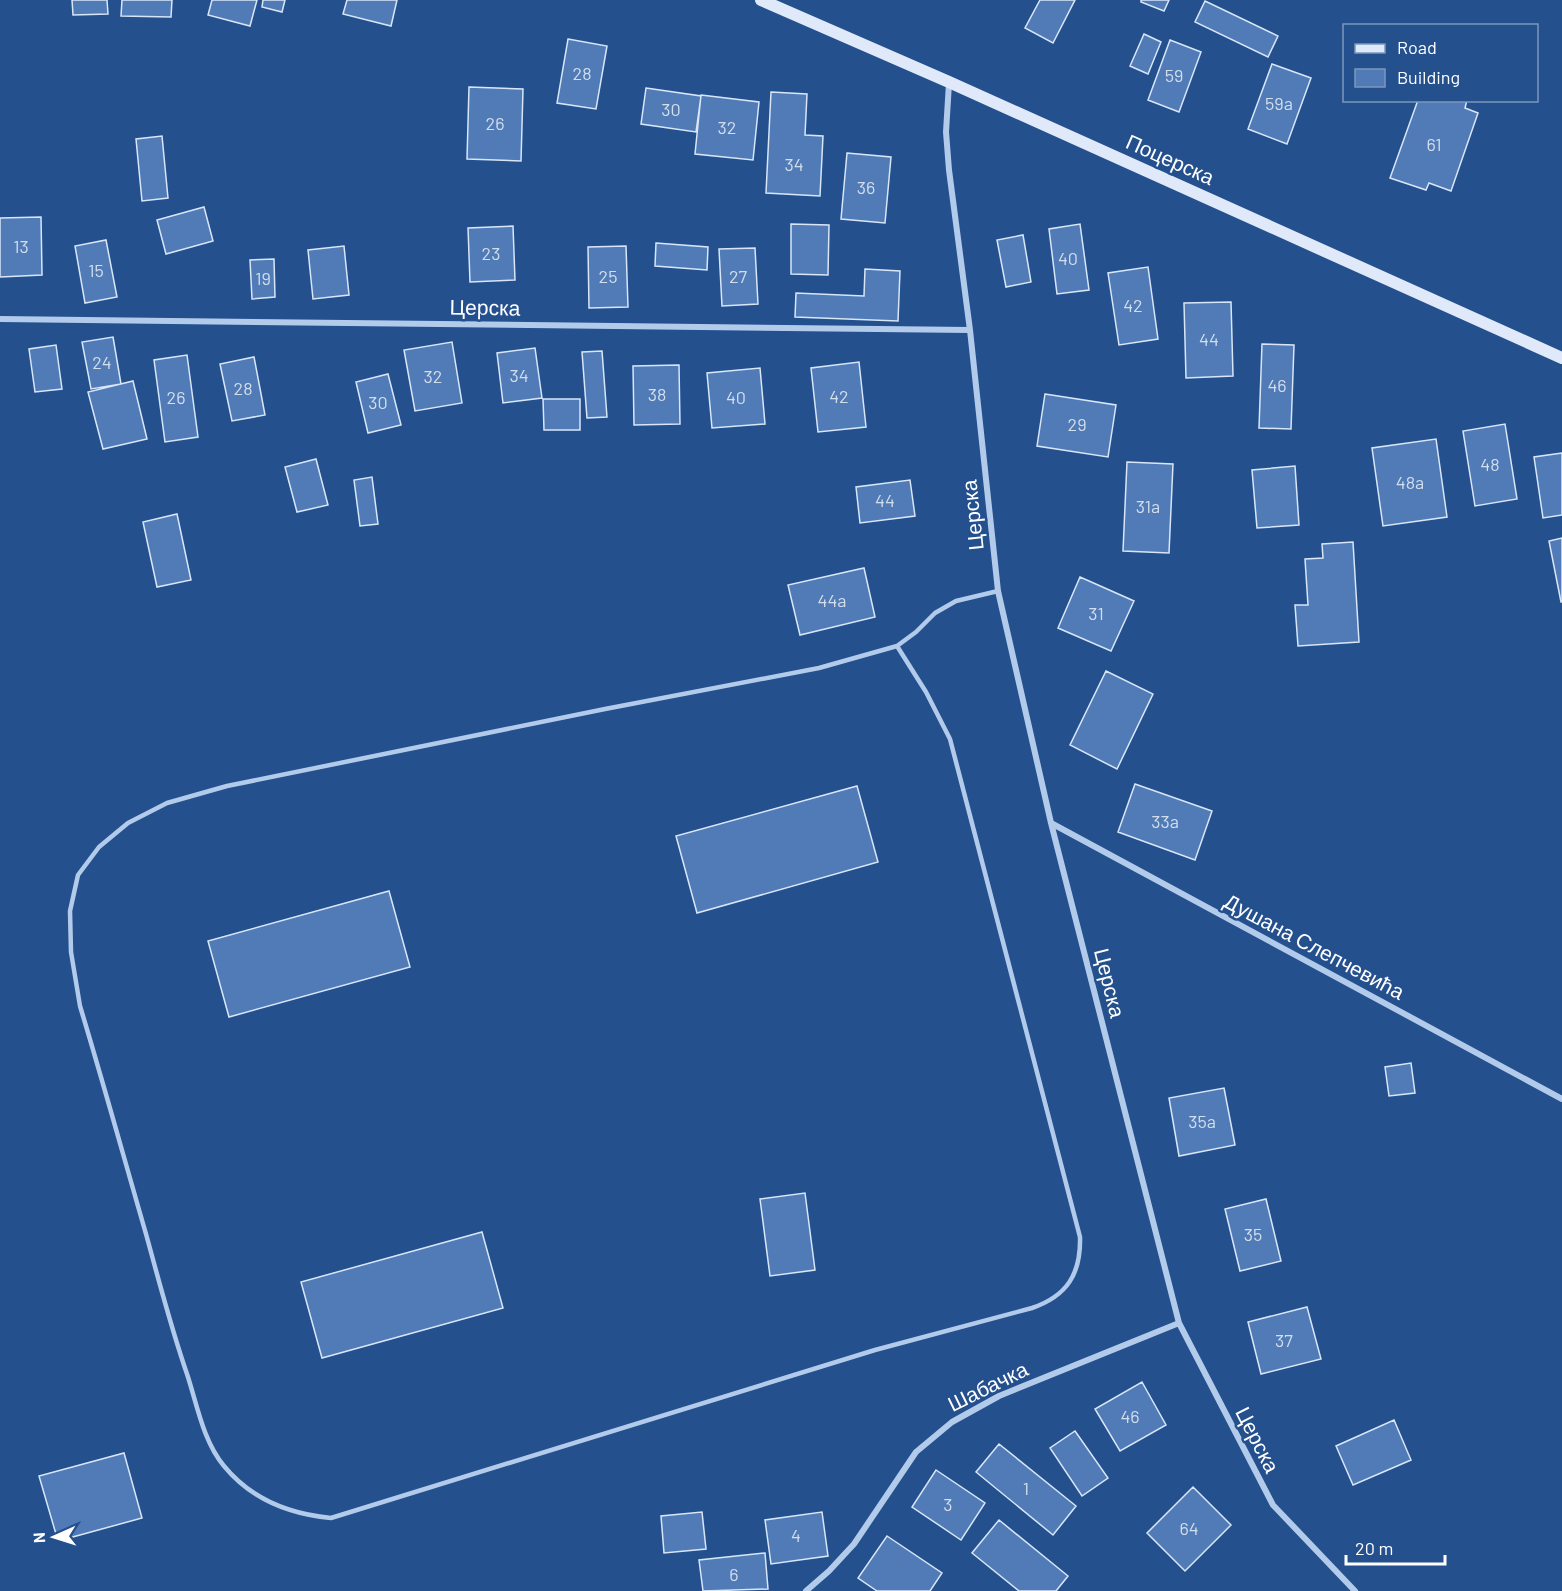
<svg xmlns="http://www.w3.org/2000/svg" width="1562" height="1591" viewBox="0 0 1562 1591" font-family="Barlow,sans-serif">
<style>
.building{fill:#507bb6;stroke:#d8e6f8;stroke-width:1.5}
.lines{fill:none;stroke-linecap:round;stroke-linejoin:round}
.lane{stroke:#b3cbeb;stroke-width:4.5}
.street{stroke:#b3cbeb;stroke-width:6}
.secondary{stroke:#dfe9f9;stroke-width:12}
.labels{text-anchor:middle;stroke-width:5;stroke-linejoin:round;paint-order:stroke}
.number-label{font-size:18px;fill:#d3deed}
.street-label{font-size:21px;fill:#fff;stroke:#24508e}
</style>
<rect width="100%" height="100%" fill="#24508e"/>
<path class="building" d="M72,0H107L108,14L73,15Z
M122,0H172L171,17L121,16Z
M212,0H257L250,26L208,15Z
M263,0H285L282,12L262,7Z
M347,0H397L391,26L343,14Z
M1040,0H1075L1053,43L1025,28Z
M1141,0H1169L1164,11L1141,2Z
M1205,1L1278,36L1268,57L1195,22Z
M1144,34L1161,42L1148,74L1130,66Z
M568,39L607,46L596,109L557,103Z
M1170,40L1201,52L1179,112L1148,100Z
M1272,64L1311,78L1287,144L1248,129Z
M469,87L523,89L521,161L467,159Z
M646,88L701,96L696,132L641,124Z
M771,92L807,94L805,135L823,136L820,196L766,193Z
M701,95L759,102L753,160L695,154Z
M1418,100H1467L1465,108L1478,113L1451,191L1429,183L1426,190L1390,178Z
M162,136L168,198L142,201L136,139Z
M847,153L891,157L885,223L841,219Z
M204,207L213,241L166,254L157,220Z
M41,217L42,275L0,277V218Z
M791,224L829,225L828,275L791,274Z
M1080,224L1089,290L1057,294L1049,229Z
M513,226L515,280L470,282L468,228Z
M1023,235L1031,282L1006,287L997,240Z
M106,240L117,297L85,303L75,246Z
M656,243L708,247L707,270L655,266Z
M344,246L349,295L313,299L308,250Z
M626,246L628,307L589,308L588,247Z
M755,248L758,304L722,306L719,249Z
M274,259L275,297L252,299L250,260Z
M1148,267L1158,339L1119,345L1108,273Z
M865,269L900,271L898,321L795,317L796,293L864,296Z
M1231,302L1233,376L1186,378L1184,303Z
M113,337L121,384L91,389L82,342Z
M452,342L462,403L415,411L404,350Z
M1262,344L1294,345L1291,429L1259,428Z
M56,345L62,389L35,392L29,349Z
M535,348L542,398L503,403L497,353Z
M602,351L607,417L587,418L582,352Z
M187,355L198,437L165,442L154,360Z
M254,357L265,415L232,421L220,364Z
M859,362L866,427L818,432L811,368Z
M679,365L680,424L634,425L633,366Z
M760,368L765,424L712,428L707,373Z
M388,374L401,425L368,433L356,382Z
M133,381L147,439L103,449L88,392Z
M1045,394L1116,405L1108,457L1037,446Z
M543,399H580V430H544Z
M1505,424L1517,499L1475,506L1463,431Z
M1436,439L1447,517L1383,526L1372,448Z
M1562,453V515L1543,518L1534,457Z
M316,459L328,505L297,512L285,467Z
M1127,462L1173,464L1169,553L1123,551Z
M1295,466L1299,525L1257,528L1252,470Z
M372,477L378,524L360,526L354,480Z
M910,480L915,516L860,523L856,487Z
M177,514L191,580L157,587L143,522Z
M1562,538V602H1561L1549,541Z
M1353,542L1359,642L1298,646L1295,605H1308L1305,559L1323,558L1322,544Z
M864,568L875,617L800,635L788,585Z
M1080,577L1134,601L1111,651L1058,628Z
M1106,671L1153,694L1117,769L1070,745Z
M1135,784L1212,811L1195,860L1118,832Z
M857,786L878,862L697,913L676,836Z
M389,891L410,967L229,1017L208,941Z
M1411,1063L1415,1093L1389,1096L1385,1067Z
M1224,1088L1235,1145L1179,1156L1169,1098Z
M805,1193L815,1270L770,1276L760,1199Z
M1266,1199L1281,1261L1240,1271L1225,1209Z
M482,1232L503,1308L322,1358L301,1282Z
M1307,1307L1321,1359L1261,1374L1248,1322Z
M1142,1382L1166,1425L1120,1451L1095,1409Z
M1394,1420L1411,1460L1353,1485L1336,1446Z
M1075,1431L1108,1478L1082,1496L1050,1448Z
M999,1444L1076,1506L1053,1535L976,1472Z
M124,1453L142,1518L58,1541L39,1476Z
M936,1470L985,1503L961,1540L912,1507Z
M1193,1487L1231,1525L1185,1571L1147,1533Z
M702,1512L706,1549L664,1553L661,1516Z
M822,1512L828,1556L771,1564L765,1520Z
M999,1520L1068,1576L1056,1591H1019L972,1553Z
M887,1536L942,1573L930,1591H877L858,1578Z
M765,1553L768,1589L703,1591L699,1560Z"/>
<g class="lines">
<path class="lane" d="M897,646L926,692L950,739L1080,1237C1081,1274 1067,1296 1032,1308L875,1350L331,1518C289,1514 251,1499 224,1466C203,1441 197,1404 187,1374C171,1328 159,1281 146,1234C124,1158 103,1082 80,1006L71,952L70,911L78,875L99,847L128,823L167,803L227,786L605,709L819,668L897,646L916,632L935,613L956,601L998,591"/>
<path class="street" d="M949,83L946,132L949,170L970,330L998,591L1051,823L1179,1323L1273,1505L1355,1591
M0,319L970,330
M1051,823L1562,1099
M806,1591L829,1571L854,1544L916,1452L952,1422L999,1396L1179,1323"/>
<path class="secondary" d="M761,0L949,82L1562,358"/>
</g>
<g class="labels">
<g class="number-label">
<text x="582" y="80">28</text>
<text x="1174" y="82">59</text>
<text x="1279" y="110">59a</text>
<text x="671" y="116">30</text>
<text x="495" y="130">26</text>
<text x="727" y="134">32</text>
<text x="1434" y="151">61</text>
<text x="794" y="171">34</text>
<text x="866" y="194">36</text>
<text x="21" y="253">13</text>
<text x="491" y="260">23</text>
<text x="1068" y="265">40</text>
<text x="96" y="277">15</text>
<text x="608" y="283">25</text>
<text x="738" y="283">27</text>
<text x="263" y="285">19</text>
<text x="1133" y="312">42</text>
<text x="1209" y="346">44</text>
<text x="102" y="369">24</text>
<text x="519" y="382">34</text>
<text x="433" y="383">32</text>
<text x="1277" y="392">46</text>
<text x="243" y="395">28</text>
<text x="657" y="401">38</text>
<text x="839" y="403">42</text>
<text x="176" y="404">26</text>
<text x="736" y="404">40</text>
<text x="378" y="409">30</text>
<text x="1077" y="431">29</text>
<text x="1490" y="471">48</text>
<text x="1410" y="489">48a</text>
<text x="885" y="507">44</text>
<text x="1148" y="513">31a</text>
<text x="832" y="607">44a</text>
<text x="1096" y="620">31</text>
<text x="1165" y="828">33a</text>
<text x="1202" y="1128">35a</text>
<text x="1253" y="1241">35</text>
<text x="1284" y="1347">37</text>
<text x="1130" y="1423">46</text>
<text x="1026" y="1495">1</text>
<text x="948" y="1511">3</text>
<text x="1189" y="1535">64</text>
<text x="796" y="1542">4</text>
<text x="734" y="1581">6</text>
</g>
<g class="street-label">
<text transform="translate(1170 160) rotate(24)" y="7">Поцерска</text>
<text transform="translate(485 308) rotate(1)" y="7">Церска</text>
<text transform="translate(973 515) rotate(-96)" y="7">Церска</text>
<text transform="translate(1314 947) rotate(28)" y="7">Душана Слепчевића</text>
<text transform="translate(1109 983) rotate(76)" y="7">Церска</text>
<text transform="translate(988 1387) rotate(-26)" y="7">Шабачка</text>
<text transform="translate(1257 1440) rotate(63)" y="7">Церска</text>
</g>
</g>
<rect x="1343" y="24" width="195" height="78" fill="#24508e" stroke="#7c96bb" stroke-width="1.5"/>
<rect x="1355" y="44" width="30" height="9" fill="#dfe9f9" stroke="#7c96bb" stroke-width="1.5"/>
<text x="1397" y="54" font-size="18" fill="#ffffff">Road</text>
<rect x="1355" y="69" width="30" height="18" fill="#507bb6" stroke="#7c96bb" stroke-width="1.5"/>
<text x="1397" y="84" font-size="18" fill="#ffffff">Building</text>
<g transform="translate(54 1537) rotate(267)" stroke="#24508e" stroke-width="4.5" paint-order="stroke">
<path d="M0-4.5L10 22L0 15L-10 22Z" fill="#ffffff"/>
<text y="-9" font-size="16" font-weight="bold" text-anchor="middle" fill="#ffffff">N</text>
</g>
<path d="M1346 1555v9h99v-9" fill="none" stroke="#ffffff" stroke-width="3"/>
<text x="1355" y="1555" font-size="18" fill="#ffffff" stroke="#24508e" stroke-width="4.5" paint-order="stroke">20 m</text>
</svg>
